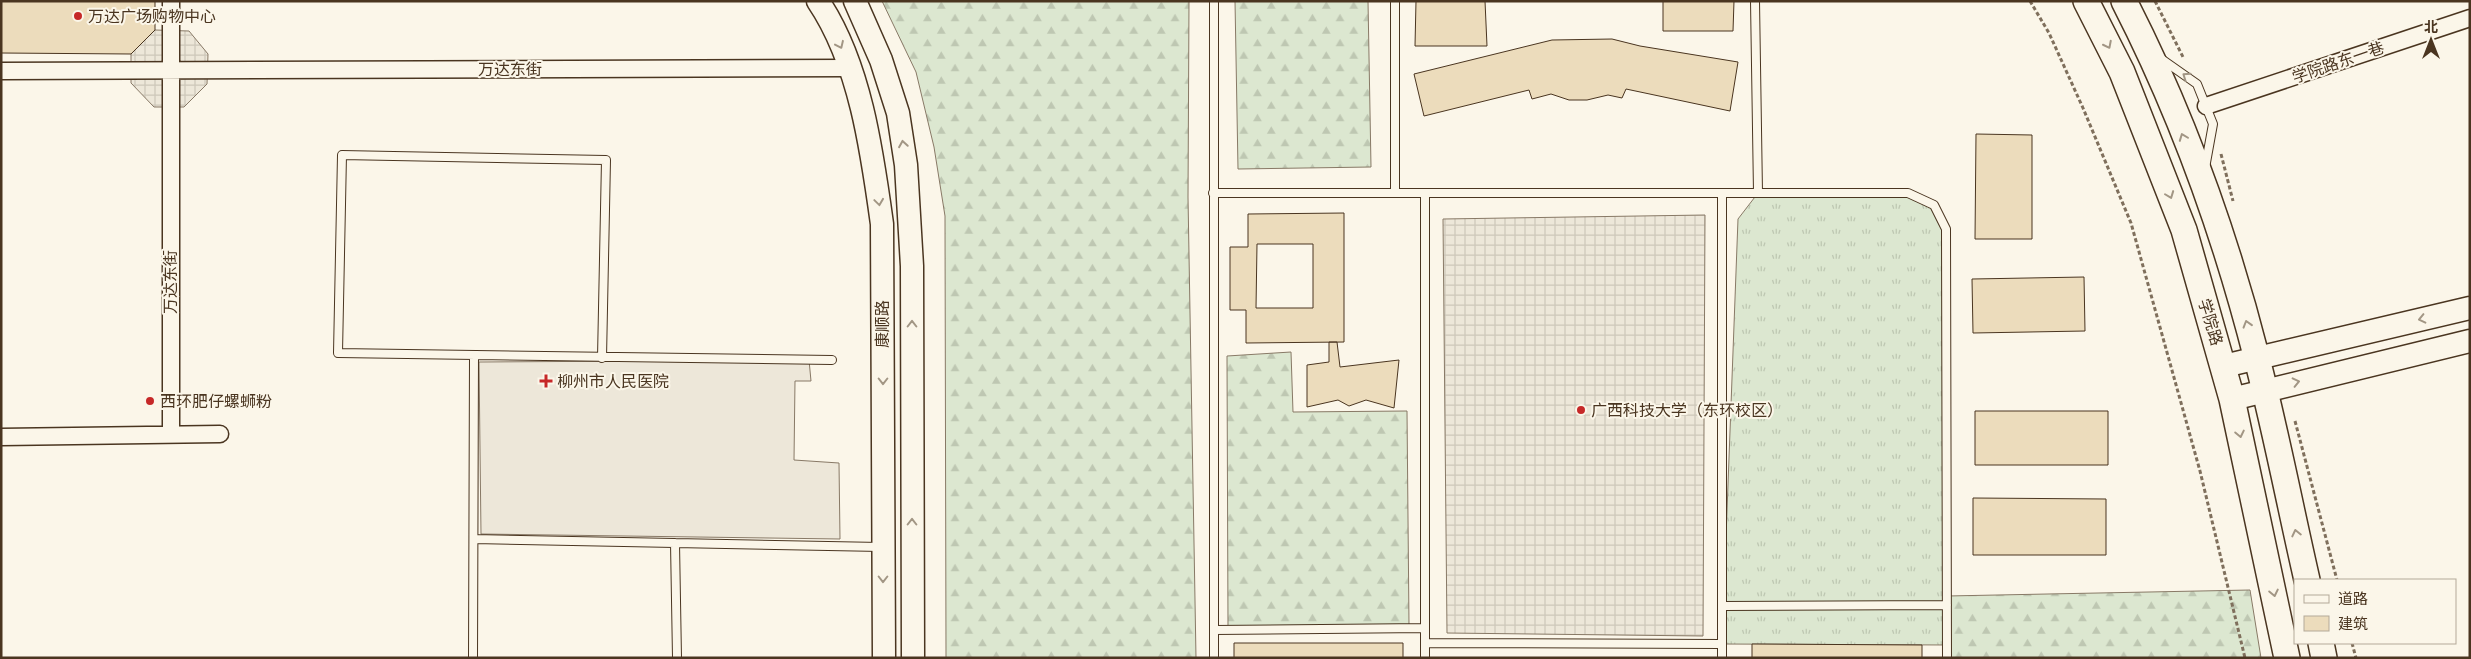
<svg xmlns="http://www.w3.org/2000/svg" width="2471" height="659" viewBox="0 0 2471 659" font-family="Lora,'Noto Sans SC',serif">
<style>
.grass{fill:url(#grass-tufts);stroke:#887966}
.forest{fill:url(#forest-firs);stroke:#887966}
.parking{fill:#ede7d9;stroke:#887966}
.plaza{fill:url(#plaza-grid);stroke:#887966}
.building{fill:#ecdcbc;stroke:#4a3520;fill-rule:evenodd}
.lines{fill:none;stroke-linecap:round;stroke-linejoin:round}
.lane-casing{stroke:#4a3520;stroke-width:10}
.street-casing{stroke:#4a3520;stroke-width:19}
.secondary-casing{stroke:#4a3520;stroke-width:25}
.primary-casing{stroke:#4a3520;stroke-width:28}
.path{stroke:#7f6f5c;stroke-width:3;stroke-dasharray:4 2.5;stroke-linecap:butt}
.lane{stroke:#fbf6e9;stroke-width:8}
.street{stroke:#fbf6e9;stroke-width:16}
.secondary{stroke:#fbf6e9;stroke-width:22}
.primary{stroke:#fbf6e9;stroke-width:25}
.oneway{stroke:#a29684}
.poi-dot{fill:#c62828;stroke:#fbf6e9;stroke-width:2}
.labels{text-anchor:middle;stroke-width:4;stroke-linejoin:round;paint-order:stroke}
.poi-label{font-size:16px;fill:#4a3520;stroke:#fbf6e9;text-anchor:start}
.street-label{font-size:16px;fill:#4a3520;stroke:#fbf6e9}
</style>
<defs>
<pattern id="grass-tufts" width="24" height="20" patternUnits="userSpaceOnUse" patternTransform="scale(1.25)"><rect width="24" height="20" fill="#dce7d0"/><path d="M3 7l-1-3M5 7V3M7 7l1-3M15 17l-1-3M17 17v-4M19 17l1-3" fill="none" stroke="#bec7b2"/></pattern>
<pattern id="forest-firs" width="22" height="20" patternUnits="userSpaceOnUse" patternTransform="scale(1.25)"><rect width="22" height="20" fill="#dce7d0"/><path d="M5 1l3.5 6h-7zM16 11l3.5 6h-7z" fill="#bec7b2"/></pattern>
<pattern id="plaza-grid" width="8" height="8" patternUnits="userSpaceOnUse" patternTransform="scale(1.25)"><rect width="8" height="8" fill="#ede7d9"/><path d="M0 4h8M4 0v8" fill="none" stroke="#cdc7ba"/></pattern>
</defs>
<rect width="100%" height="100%" fill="#fbf6e9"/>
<path class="grass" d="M1758,193H1908L1934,205L1946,229L1947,645L1722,644L1738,219Z"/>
<path class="forest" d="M882,1H1189L1188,197L1196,658H946L945,216L934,147L916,72Z
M1235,1H1368L1371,167L1238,169Z
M1291,352L1293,412L1407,411L1409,625L1228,627L1227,356Z
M2250,590L2261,658H1947V596Z"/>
<path class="parking" d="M809,360L811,381H795L794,460L839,463L840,539L481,534L479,362Z"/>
<path class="plaza" d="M155,30L189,31L208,54L207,84L184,107H154L131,83V54Z
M1705,215L1703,636L1447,633L1443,219Z"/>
<path class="building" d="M1,1H155V30L131,54L1,53Z
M1416,1H1485L1487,46H1415Z
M1663,1H1734L1733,31H1663Z
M1612,39L1640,46L1738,62L1730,111L1626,89L1622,98L1608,95L1587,100H1569L1551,94L1532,99L1529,90L1424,116L1414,74L1552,40Z
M1976,134L2032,135V239H1975Z
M1344,213V342L1246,343V310H1230V247H1248V214ZM1257,244H1313V308H1256Z
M2084,277L2085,331L1973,333L1972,279Z
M1329,342H1337L1340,367L1399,360L1394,408L1366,400L1349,406L1338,400L1307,407V365L1329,362Z
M1975,411H2108V465H1975Z
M1973,498L2106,499V555H1973Z
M1234,643H1403V658H1234Z
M1752,644L1922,645V658H1752Z"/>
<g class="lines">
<defs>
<path id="lane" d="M1214,1V658
M1395,1V193
M1755,1L1758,193
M2160,58L2197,84L2213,124L2205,168
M1213,193H1908L1934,205L1946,229L1947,658
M1425,193V658
M1722,193V658
M602,358L606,160L342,155L338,353L832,360
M474,539L675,543
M1722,606L1947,605
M1214,630L1425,628
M1425,643L1722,644
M473,658L474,356
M677,658L675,543L881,547"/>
<path id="street" d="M171,1V434
M1,71L851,68
M2206,106L2470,18
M1,437L220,434"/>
<path id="secondary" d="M818,1C860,63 872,151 882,224L884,658
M855,1L881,60L898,113L906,165L912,266L913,658
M2224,366L2470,308
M2232,399L2470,341"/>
<path id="primary" d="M2086,1L2122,72L2184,230L2232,399L2287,658
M2124,1C2181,112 2226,237 2257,359C2276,432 2290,506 2307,580
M2321,643L2324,658"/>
</defs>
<use href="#lane" class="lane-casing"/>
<use href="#street" class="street-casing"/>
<use href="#secondary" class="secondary-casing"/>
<use href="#primary" class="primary-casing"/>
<path class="path" d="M2030,1L2049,33L2083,108L2131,223L2200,471L2245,658
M2155,1L2184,59
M2221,154L2233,201
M2295,421L2337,580
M2352,643L2356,658"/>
<use href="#lane" class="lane"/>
<use href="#street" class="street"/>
<use href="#secondary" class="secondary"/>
<use href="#primary" class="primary"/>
</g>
<defs><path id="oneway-chevron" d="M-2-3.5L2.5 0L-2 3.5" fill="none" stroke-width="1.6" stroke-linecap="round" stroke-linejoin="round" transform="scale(1.25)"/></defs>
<g class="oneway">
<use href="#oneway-chevron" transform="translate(840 45) rotate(65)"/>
<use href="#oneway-chevron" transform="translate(2108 45) rotate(63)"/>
<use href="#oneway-chevron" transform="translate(2186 76) rotate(-145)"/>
<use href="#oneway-chevron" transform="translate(2183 137) rotate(-111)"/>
<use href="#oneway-chevron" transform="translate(903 144) rotate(-99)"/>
<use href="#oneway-chevron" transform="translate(2170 195) rotate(69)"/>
<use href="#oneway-chevron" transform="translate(879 202) rotate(82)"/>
<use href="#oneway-chevron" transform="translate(2422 319) rotate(167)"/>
<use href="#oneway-chevron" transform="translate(912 324) rotate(-90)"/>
<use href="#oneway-chevron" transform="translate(2247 324) rotate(-107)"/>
<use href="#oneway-chevron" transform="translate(883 381) rotate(90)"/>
<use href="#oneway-chevron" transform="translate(2296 382) rotate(-13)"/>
<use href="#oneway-chevron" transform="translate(2240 434) rotate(78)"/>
<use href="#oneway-chevron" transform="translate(912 522) rotate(-90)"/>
<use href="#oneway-chevron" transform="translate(2296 533) rotate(-103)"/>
<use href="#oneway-chevron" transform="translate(883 579) rotate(90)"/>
<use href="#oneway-chevron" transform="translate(2274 593) rotate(78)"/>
</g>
<g class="poi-dot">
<circle cx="78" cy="16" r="5"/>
<path d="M543.5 373.5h5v5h5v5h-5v5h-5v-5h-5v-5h5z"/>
<circle cx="150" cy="401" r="5"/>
<circle cx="1581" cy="410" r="5"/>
</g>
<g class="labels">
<g class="poi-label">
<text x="88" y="22">万达广场购物中心</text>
<text x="557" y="387">柳州市人民医院</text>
<text x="160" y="407">西环肥仔螺蛳粉</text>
<text x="1591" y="416">广西科技大学（东环校区）</text>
</g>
<g class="street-label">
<text transform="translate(2338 62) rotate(-19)" y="6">学院路东一巷</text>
<text x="510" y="75">万达东街</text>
<text transform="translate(170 282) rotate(-90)" y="6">万达东街</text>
<text transform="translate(2211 322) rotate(73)" y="6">学院路</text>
<text transform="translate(882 324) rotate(-90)" y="6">康顺路</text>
</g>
</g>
<rect width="2471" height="659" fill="none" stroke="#4a3520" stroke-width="5"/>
<rect x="2294" y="579" width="162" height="65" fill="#fbf6e9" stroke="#b4a999"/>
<rect x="2304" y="595" width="25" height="8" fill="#fbf6e9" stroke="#b4a999"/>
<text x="2338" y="604" font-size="15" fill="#4a3520">道路</text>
<rect x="2304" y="616" width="25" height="15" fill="#ecdcbc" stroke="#b4a999"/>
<text x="2338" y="629" font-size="15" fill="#4a3520">建筑</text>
<g transform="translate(2431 40)" stroke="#fbf6e9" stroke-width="4" paint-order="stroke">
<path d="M0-4L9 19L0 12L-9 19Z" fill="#4a3520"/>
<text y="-8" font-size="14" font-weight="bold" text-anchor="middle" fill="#4a3520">北</text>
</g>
</svg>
